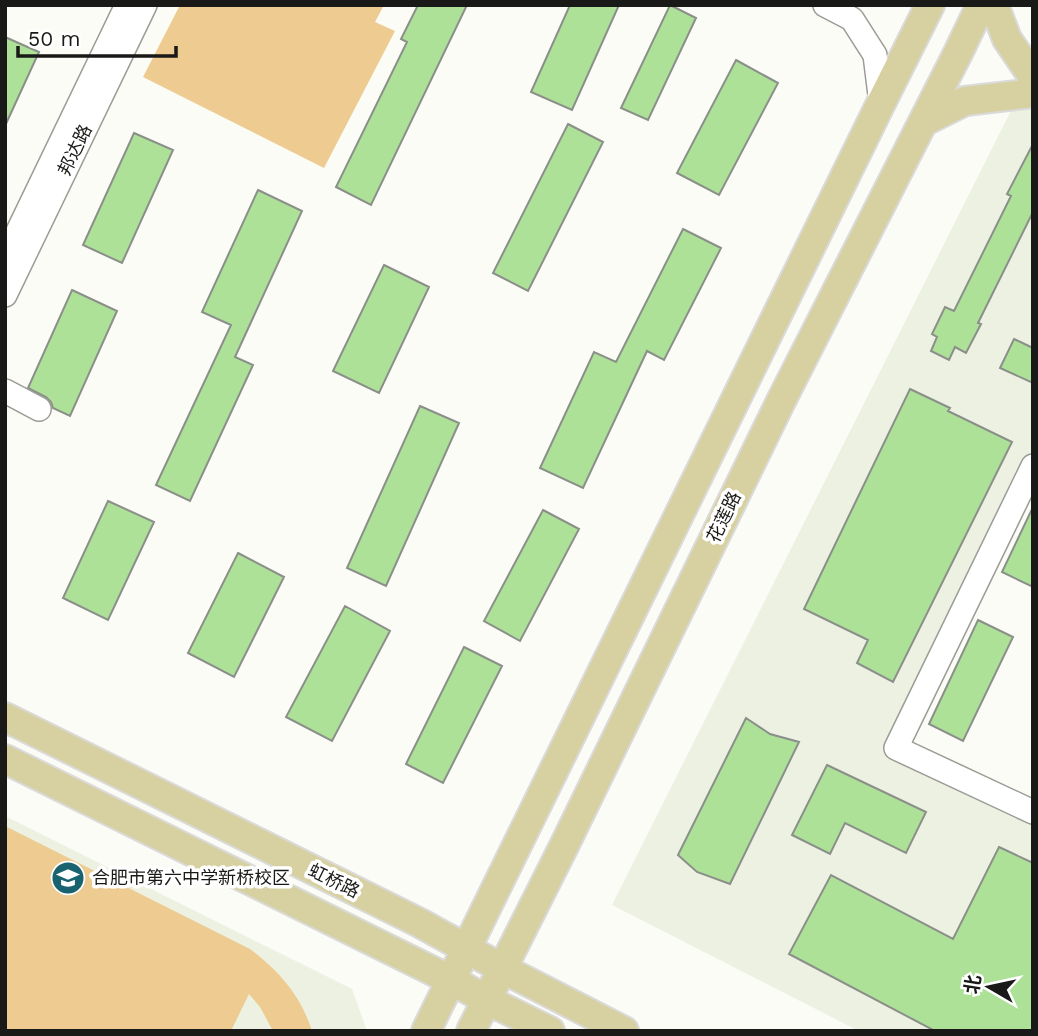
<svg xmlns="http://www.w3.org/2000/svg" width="1038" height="1036" viewBox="0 0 1038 1036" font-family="'Work Sans','Noto Sans SC',sans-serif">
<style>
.built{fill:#edf1e2}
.green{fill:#edcb91}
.building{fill:#aee198;stroke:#8b8f8a;stroke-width:2}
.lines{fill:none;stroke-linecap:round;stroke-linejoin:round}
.minor-casing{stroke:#9b9c96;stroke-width:26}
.major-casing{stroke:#dadada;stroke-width:32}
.minor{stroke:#fff;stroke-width:23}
.major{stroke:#d7d0a1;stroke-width:28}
.labels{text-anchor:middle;stroke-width:7;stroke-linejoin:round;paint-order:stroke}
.street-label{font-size:18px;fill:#191917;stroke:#fff}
.poi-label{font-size:18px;fill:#191917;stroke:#fff;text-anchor:start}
</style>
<rect width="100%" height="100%" fill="#fafcf5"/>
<path class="built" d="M1033,67V487L894,757L1033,824V1031H859L612,905Z
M5,816L352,989L367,1031H5Z"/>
<path class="green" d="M180,5H384L375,22L395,31L324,168L143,77Z
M5,826L250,949C279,971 301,996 312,1031H273L260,1007L249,994L231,1031H5Z"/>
<path class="building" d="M418,5H467L371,205L336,187L407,42L401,39Z
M570,5H619L572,110L531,92Z
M670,5L696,18L648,120L621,108Z
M5,37L39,52L5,126Z
M736,60L778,83L719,195L677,173Z
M568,124L603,142L528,291L493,273Z
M134,133L173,150L122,263L83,245Z
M1033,144V212L978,323L981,324L966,353L955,347L949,360L931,351L937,337L932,334L945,307L954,311L1011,196L1007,194Z
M258,190L302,211L235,357L253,365L190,501L156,485L231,325L202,312Z
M683,229L721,248L664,360L647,351L583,488L540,468L594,352L616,362Z
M384,265L429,287L379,393L333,371Z
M72,290L117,311L70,416L53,408L51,402L46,397L28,388Z
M1014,339L1033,348V383L1000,368Z
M910,389L950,408L948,411L1012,442L893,682L857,663L868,640L804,609Z
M420,406L459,423L386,586L347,568Z
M108,501L154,522L108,620L63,598Z
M1033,507V587L1002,572Z
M543,510L579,529L520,641L484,621Z
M238,553L284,577L234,677L188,653Z
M345,606L390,631L332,741L286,717Z
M978,620L1013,637L963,741L929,724Z
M464,647L502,666L443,783L406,764Z
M746,718L770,734L799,742L730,884L697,872L678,855Z
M827,765L926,812L906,853L845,823L830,854L792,835Z
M999,847L1033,863V1031H935L789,954L831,875L953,939Z"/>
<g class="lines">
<defs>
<path id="minor" d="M825,5L852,19L875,55L881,103
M5,258L127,5
M5,295L145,5
M5,391L39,409
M1033,466L896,748L1033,812"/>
<path id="major" d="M994,5L1007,39L1033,77
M923,122L965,101L1033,93
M5,717L420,923L503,969L624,1031
M5,759L451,980L487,1000L550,1031
M426,1031L881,103L930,5
M471,1031L564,846L781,401L958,53L981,5"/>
</defs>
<use href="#minor" class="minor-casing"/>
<use href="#major" class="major-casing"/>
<use href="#minor" class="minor"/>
<use href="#major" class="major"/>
</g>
<defs>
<symbol id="school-disc" viewBox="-11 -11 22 22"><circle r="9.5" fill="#18636f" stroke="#fff"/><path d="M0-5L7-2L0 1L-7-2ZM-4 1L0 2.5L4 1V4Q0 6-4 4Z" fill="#fff"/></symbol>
</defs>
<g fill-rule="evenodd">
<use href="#school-disc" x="49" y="859" width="38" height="38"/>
</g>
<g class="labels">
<g class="street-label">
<text transform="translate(75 150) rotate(-64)" y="6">邦达路</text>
<text transform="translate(724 517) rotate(-64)" y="6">花莲路</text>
<text transform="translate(334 881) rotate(26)" y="6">虹桥路</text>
</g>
<g class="poi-label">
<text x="92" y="884">合肥市第六中学新桥校区</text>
</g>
</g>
<rect width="1038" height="1036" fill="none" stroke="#191917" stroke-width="14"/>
<g transform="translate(989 987) rotate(279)" stroke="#ffffff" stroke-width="5" paint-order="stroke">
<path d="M0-5L12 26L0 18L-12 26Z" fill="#191917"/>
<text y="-10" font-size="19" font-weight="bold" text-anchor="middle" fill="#191917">北</text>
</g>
<path d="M18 46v10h158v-10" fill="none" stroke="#191917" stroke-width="3.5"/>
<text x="28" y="46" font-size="21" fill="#191917" stroke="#ffffff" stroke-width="5" paint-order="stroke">50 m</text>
</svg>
